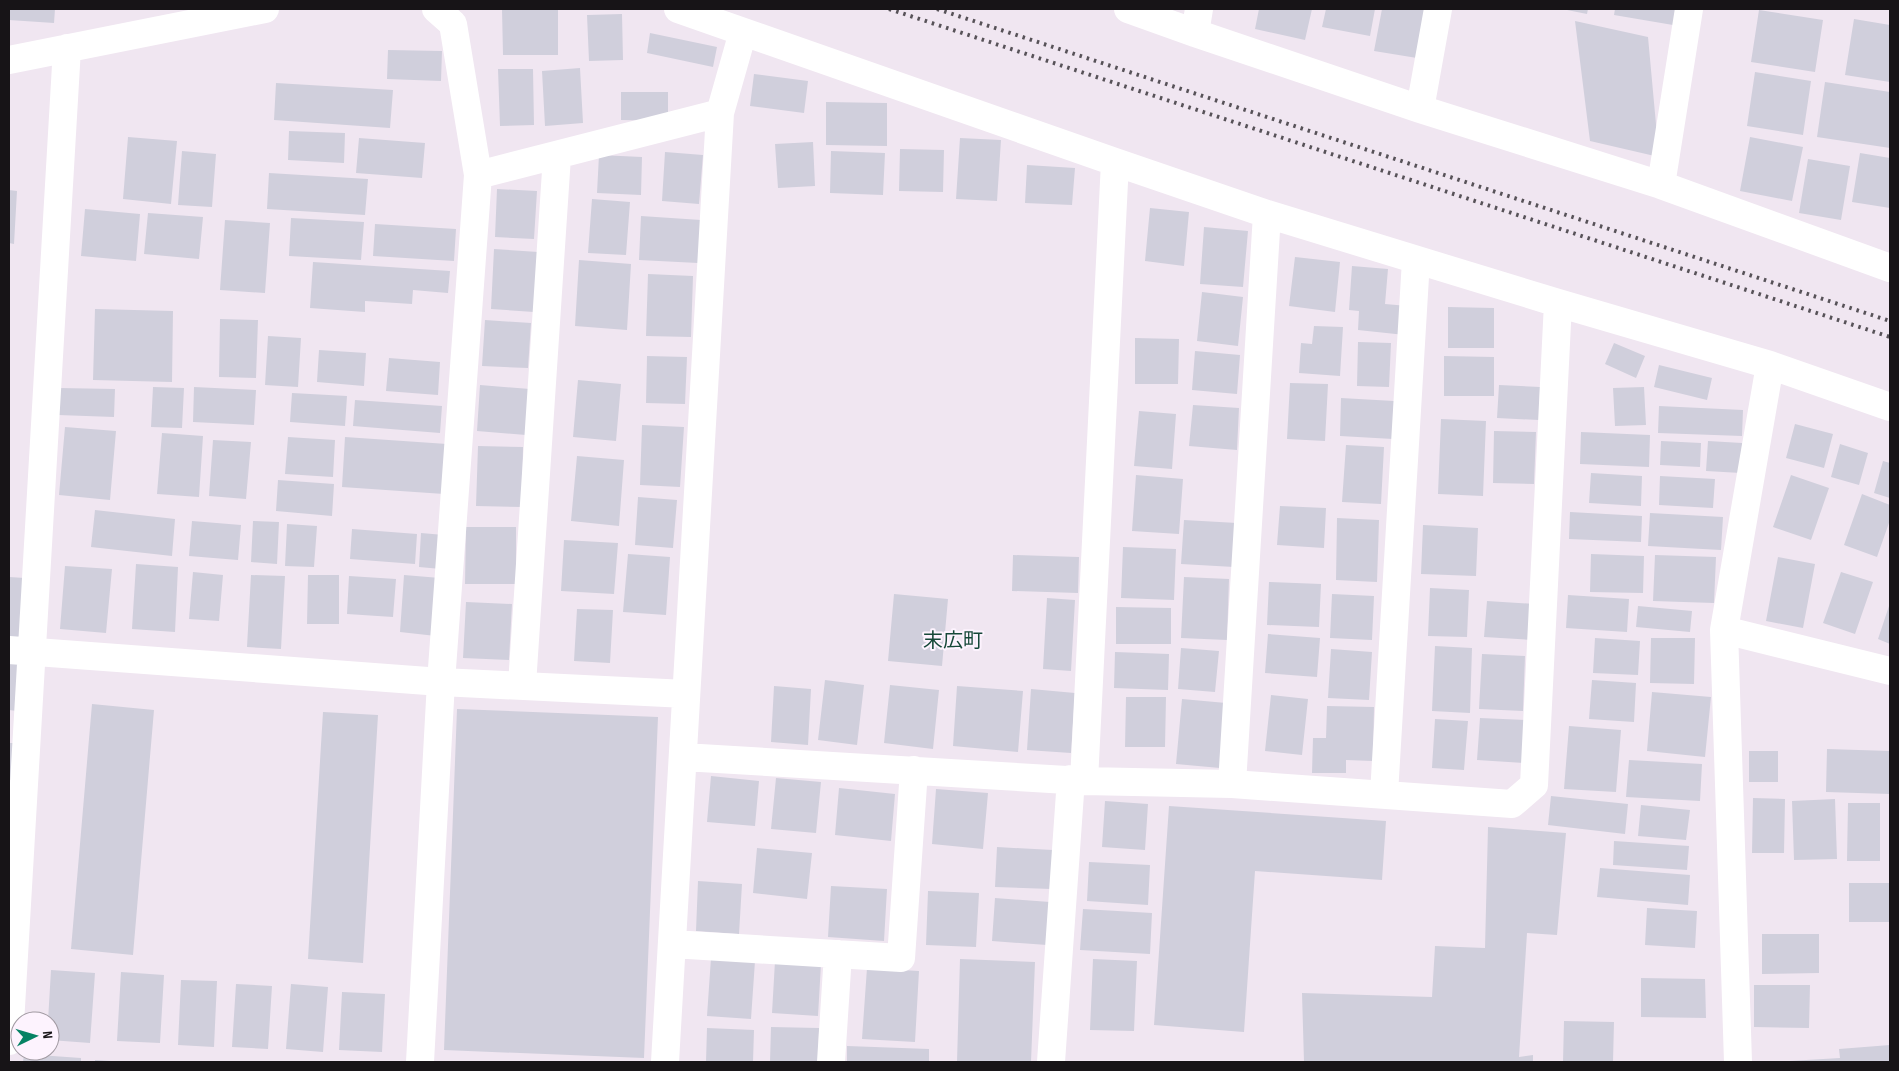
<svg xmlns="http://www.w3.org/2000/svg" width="1899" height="1071" viewBox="0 0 1899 1071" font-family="'Sofia Sans Condensed','Noto Sans JP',sans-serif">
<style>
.building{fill:#d0cfdc}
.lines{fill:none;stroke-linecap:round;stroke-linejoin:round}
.minor{stroke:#fff;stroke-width:28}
.rail{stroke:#575258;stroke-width:4;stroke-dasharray:2.5 5;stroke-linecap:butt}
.labels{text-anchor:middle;stroke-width:4;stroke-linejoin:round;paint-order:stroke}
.neighbourhood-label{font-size:20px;fill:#164838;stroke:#fdf3fe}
</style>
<rect width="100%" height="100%" fill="#f0e6f1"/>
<path class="building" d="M9,9H55L54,23L9,20Z
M502,9H558V55H503Z
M1259,9H1312L1305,40L1255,29Z
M1326,9H1375L1370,36L1322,27Z
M1382,9H1425L1417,58L1374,51Z
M1562,9H1588L1587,14Z
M1615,9H1676L1673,25L1614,15Z
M1759,10L1823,20L1815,72L1751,62Z
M622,14L623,60L589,61L587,15Z
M1854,19L1890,25V82L1845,75Z
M1575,21L1648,37L1659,157L1590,141Z
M650,33L717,47L713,67L647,53Z
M388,50L442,51L441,81L387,79Z
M580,68L583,123L545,126L542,71Z
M498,69H533L534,125L500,126Z
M1755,72L1811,81L1803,135L1747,126Z
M754,74L808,81L804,113L750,106Z
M1825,82L1890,92V148L1817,137Z
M276,83L393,90L390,128L274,120Z
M621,92H668V121L621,120Z
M826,102L887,103V146L826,145Z
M289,131L345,133L344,163L288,160Z
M128,137L177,141L171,204L123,199Z
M1750,137L1803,147L1792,201L1740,191Z
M359,138L425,143L422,178L356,173Z
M960,138L1001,140L997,201L956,199Z
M813,142L815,186L778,188L775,144Z
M900,149L944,150L943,192L899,191Z
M182,151L216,154L212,207L178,205Z
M831,151L885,153L883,195L830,193Z
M665,152L703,155L699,204L662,201Z
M1860,153L1890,158V208L1852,202Z
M599,155L642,157L641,195L597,193Z
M1808,159L1850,166L1841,220L1799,213Z
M1027,165L1075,168L1072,205L1025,203Z
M269,173L368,179L365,215L267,209Z
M497,189L537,191L534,239L495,237Z
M9,190L17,191L14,244L9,243Z
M592,199L630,202L626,255L588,253Z
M1150,208L1189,212L1184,266L1145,261Z
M85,209L140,214L136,261L81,256Z
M148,213L203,217L199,259L144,254Z
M641,216L701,220L698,263L639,260Z
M291,218L364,222L361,260L289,256Z
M225,220L270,223L265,293L220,290Z
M375,224L456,229L454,261L373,256Z
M1204,227L1248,231L1243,287L1200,284Z
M494,249L538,252L534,312L491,309Z
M1295,257L1340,262L1335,312L1289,306Z
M579,260L631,264L627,330L575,326Z
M313,262L450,271L448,293L413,290L412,304L365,301V312L310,308Z
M1352,266L1388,269L1385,304L1408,306L1405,335L1358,330L1359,311L1349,310Z
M648,274L693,276L691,337L646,336Z
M1202,292L1243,297L1238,346L1197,341Z
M1448,307L1494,308V348H1448Z
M95,309L173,311L172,382L93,380Z
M220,319L258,320L256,378L219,377Z
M485,320L531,323L528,368L482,366Z
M1314,326L1343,327L1340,376L1299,373L1301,343L1312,344Z
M268,336L301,338L298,387L265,385Z
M1135,338L1179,339L1178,384H1135Z
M1358,342L1391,343L1389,387L1357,386Z
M1614,343L1645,356L1636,378L1605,364Z
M319,350L366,353L364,386L317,382Z
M1195,351L1240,355L1237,394L1192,390Z
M647,356L687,357L685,404L646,403Z
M1444,356L1494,357V396H1444Z
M389,358L440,362L438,395L386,391Z
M1659,365L1712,378L1707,400L1654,387Z
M578,380L621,384L616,441L573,437Z
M1290,383L1328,384L1325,441L1287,439Z
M480,385L530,389L526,435L477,431Z
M1499,385L1540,387L1539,420L1497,418Z
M153,387L184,388L182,428L151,427Z
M194,387L256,390L254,425L193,422Z
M1644,387L1646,425L1615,426L1613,388Z
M59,388L115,389L114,417L58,415Z
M292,393L347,396L345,426L290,422Z
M1341,398L1394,401L1393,439L1340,436Z
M355,400L442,406L440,433L353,426Z
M1193,405L1239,408L1237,450L1189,446Z
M1659,406L1743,410L1742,436L1658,433Z
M1139,411L1176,414L1172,469L1134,466Z
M1441,419L1486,421L1483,496L1438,494Z
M1795,424L1833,434L1824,468L1786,458Z
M642,425L684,427L680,487L640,485Z
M65,427L116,431L110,500L59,495Z
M1494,431L1536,432L1534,484L1493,483Z
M1581,432L1650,435L1649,467L1580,464Z
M162,433L203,436L199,497L157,494Z
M288,437L335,440L333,477L285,474Z
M345,437L447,444L444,494L342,487Z
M213,440L251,442L246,499L209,496Z
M1661,441L1701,443L1700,467L1660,465Z
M1708,441L1742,443L1741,473L1706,471Z
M1840,444L1868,453L1859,485L1831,477Z
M1346,445L1384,447L1381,504L1342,502Z
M478,446L523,447L522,507L476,506Z
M577,456L624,460L619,526L571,521Z
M1883,461L1890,463V498L1874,493Z
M1591,473L1642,476L1641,506L1589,503Z
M1136,475L1183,479L1179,534L1132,531Z
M1791,475L1829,488L1811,540L1773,527Z
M1660,476L1715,479L1713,508L1659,505Z
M278,480L334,484L332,516L276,511Z
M1862,494L1890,505V520L1877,557L1844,545Z
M638,497L677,500L673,548L635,545Z
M1280,506L1326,508L1324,548L1277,545Z
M95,510L175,519L172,556L91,547Z
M1570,512L1642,516L1641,542L1569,539Z
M1650,513L1723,517L1721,550L1648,546Z
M1337,518L1379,520L1377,582L1336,580Z
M1184,520L1237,523L1234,567L1181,564Z
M192,521L241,525L238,560L189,556Z
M253,521L279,522L277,564L251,562Z
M287,524L317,526L314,567L285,566Z
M1423,525L1478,528L1476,576L1421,574Z
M466,527H516V584H465Z
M352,529L417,534L415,564L350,559Z
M421,533L444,535L441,569L419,567Z
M564,540L618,543L614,594L561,591Z
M1123,547L1176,549L1174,600L1121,598Z
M628,554L670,557L666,615L623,612Z
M1591,554L1644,556L1643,593L1590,592Z
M1013,555L1079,557L1078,593L1012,591Z
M1655,555L1716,557L1714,603L1653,601Z
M1778,557L1815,564L1803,628L1766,621Z
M136,564L178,567L175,632L132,629Z
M65,566L112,569L106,633L60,629Z
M193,572L223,575L219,621L189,619Z
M1841,572L1873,582L1855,634L1823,623Z
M251,575L285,576L281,649L247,647Z
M308,575H339V624H307Z
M404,575L440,578L436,636L400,632Z
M349,576L396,579L393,617L347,614Z
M9,577L25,578L20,638L9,637Z
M1184,577L1229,579L1227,640L1181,638Z
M1269,582L1321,584L1319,627L1267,625Z
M1430,588L1469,590L1467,637L1428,636Z
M894,594L948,599L942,666L888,661Z
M1332,594L1374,596L1372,640L1330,638Z
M1568,595L1629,599L1627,632L1566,628Z
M1047,598L1075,600L1071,671L1043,669Z
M1487,601L1535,604L1533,640L1484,637Z
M466,602L512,604L509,660L463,658Z
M1890,603V644L1878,639Z
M1638,606L1692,611L1690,632L1636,627Z
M1116,607L1171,608V644H1116Z
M577,609L613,610L610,663L574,661Z
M1268,634L1320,638L1317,677L1265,673Z
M1595,638L1640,641L1638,675L1593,673Z
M1651,638H1695L1694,684L1650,683Z
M1435,646L1472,648L1470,713L1432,711Z
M1181,648L1219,651L1215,692L1178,689Z
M1331,649L1372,652L1369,700L1328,698Z
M1115,652L1169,654L1168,690L1114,688Z
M1482,654L1525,656L1523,711L1479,709Z
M9,663L21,664L17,711L9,710Z
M825,680L864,685L857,745L818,740Z
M1592,680L1636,683L1634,722L1589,719Z
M890,685L939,690L933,749L884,743Z
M774,686L811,689L808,745L771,742Z
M957,686L1023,691L1018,752L953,746Z
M1031,689L1075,693L1071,753L1027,750Z
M1652,692L1711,697L1705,757L1647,751Z
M1271,695L1308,699L1302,755L1265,751Z
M1126,697H1166L1165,747H1125Z
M1182,699L1226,703L1220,768L1176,764Z
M92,704L154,710L133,955L71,949Z
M1327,706L1374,707L1373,761L1346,760V773H1312L1313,738H1326Z
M457,709L658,717L644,1058L444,1050Z
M323,712L378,715L363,963L308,959Z
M1480,718L1526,720L1524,763L1477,760Z
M1435,719L1468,721L1464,770L1432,768Z
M1569,726L1621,730L1616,792L1564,789Z
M9,743H13L12,780H9Z
M1827,749L1890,751V794L1826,792Z
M1749,751H1778V782H1749Z
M1629,760L1702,764L1700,801L1626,797Z
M711,776L759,781L755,826L707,822Z
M776,778L821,782L816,833L771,829Z
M839,788L895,794L891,841L835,835Z
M936,789L988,793L983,849L932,844Z
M1551,796L1628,804L1625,834L1548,825Z
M1753,798L1785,799L1784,853H1752Z
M1835,799L1837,859L1794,860L1792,801Z
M1105,801L1148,804L1145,850L1102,847Z
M1848,803H1880V861H1847Z
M1641,805L1690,810L1686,840L1638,836Z
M1169,806L1386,821L1382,880L1255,871L1244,1032L1154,1025Z
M1488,827L1566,833L1557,935L1527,933L1519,1057L1533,1055V1062H1304L1302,993L1432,997L1435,946L1485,948Z
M1614,841L1689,846L1687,870L1613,865Z
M997,847L1053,850L1051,889L995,887Z
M757,848L812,853L807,899L753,893Z
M1089,862L1150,865L1148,905L1087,901Z
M1600,868L1690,875L1688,905L1597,897Z
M698,881L742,884L739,934L696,931Z
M1849,883H1890V922H1849Z
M831,886L887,889L884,941L828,937Z
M928,891L979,893L976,947L926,945Z
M995,898L1050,902L1047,945L992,941Z
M1647,908L1697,911L1695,948L1645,945Z
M1083,909L1152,913L1150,954L1080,950Z
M1762,934H1819V973L1762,974Z
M711,958L755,961L751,1019L707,1016Z
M960,959L1035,962L1031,1062H957Z
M1093,959L1137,961L1134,1031L1090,1030Z
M775,961L821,964L818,1016L772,1013Z
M867,968L919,971L915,1042L862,1039Z
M51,970L95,973L90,1043L50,1040V1021H48Z
M121,972L164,975L160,1043L117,1041Z
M1641,978L1705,979L1706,1018L1641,1017Z
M181,980L217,981L214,1047L178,1045Z
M236,984L272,986L268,1049L232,1047Z
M291,984L328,987L323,1052L286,1049Z
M1754,985H1810L1809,1028L1754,1027Z
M342,992L385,994L382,1052L339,1050Z
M1564,1021L1614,1022L1613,1062H1563Z
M771,1027L819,1028L818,1062H770Z
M707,1028L754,1030L753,1062H706Z
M1890,1045V1062H1789V1061L1840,1058L1839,1049Z
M847,1046L929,1049V1062H847Z
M24,1054L81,1058V1062H23Z
M95,1060L111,1061V1062H95Z"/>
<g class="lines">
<path class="minor" d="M678,9L1115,162L1267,214L1558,303L1770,365L1890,407
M1128,9L1195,33L1420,109L1661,185L1890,268
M1195,33L1199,9
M9,60L265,9
M1420,109L1438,9
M478,175L720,113
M1661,185L1689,9
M1724,630L1890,671
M9,650L441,682L686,694
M522,685L557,156
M683,757L1084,781L1232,784L1512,804L1534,785L1558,303
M1084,781L1115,162
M1232,784L1267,214
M1384,794L1416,260
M672,944L901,958L914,770
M9,1041L67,48
M420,1062L441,682L478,175L453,24L436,9
M665,1062L720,113L743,32
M831,1062L838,954
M1051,1062L1071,779
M1738,1062L1724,630L1770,365"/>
<path class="rail" d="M889,9L1890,337
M937,9L1890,321"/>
</g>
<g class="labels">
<g class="neighbourhood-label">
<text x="953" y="647">末広町</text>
</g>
</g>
<rect width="1899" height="1071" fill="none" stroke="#171417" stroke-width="20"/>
<g transform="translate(35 1036) rotate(85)"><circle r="24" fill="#fdf3fe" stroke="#a19aa2"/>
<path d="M0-4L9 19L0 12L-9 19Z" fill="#058364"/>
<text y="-8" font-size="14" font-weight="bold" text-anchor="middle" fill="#171417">N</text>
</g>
</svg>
